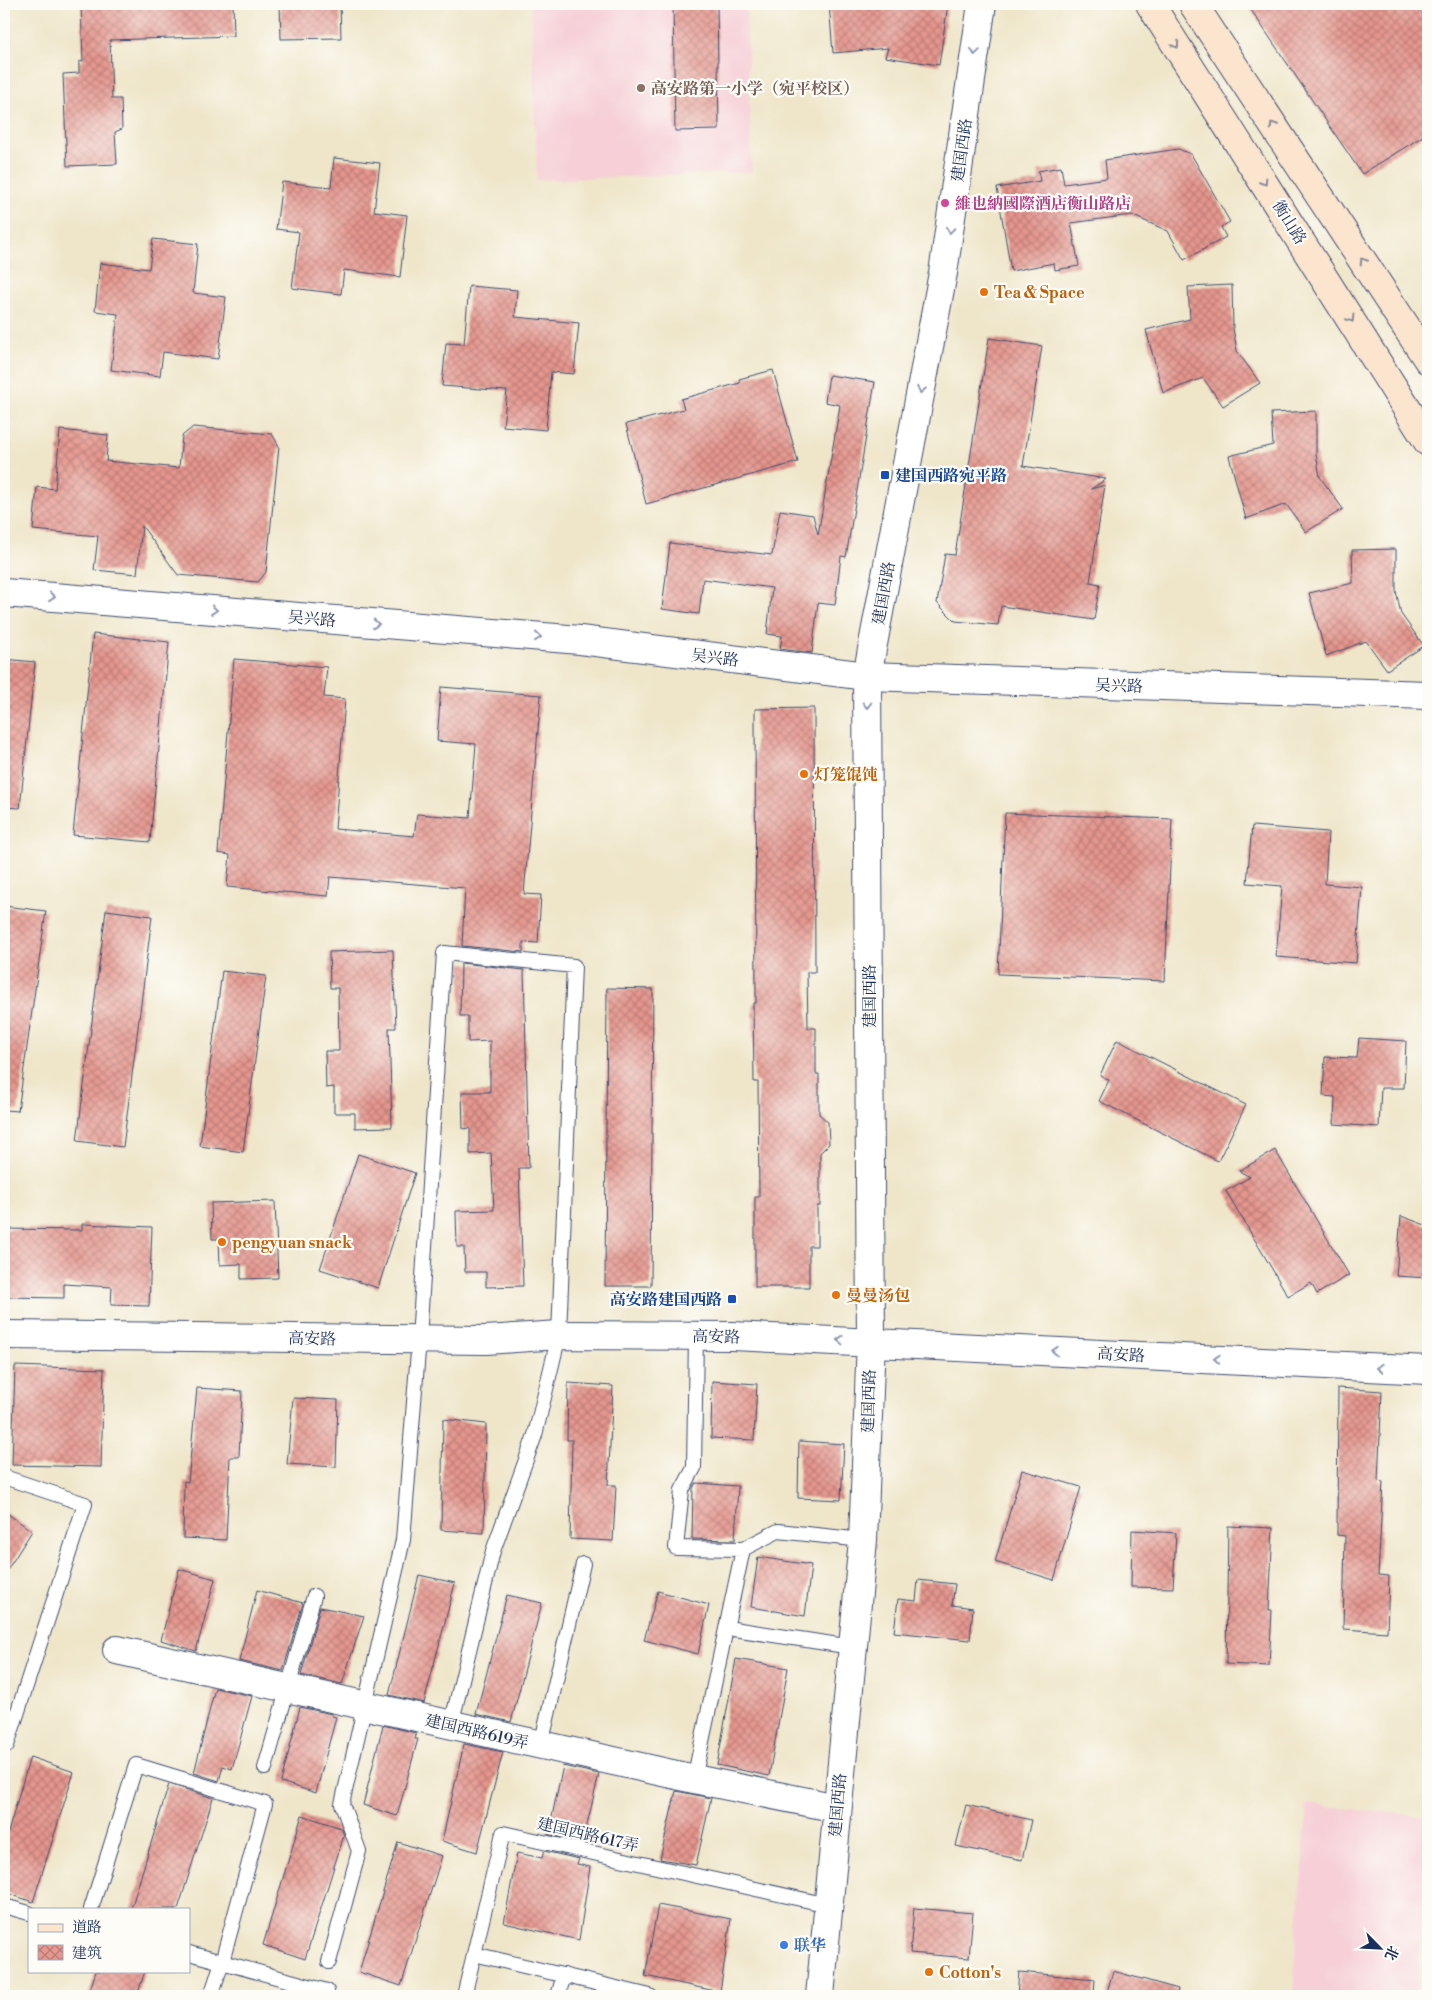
<svg xmlns="http://www.w3.org/2000/svg" width="1432" height="2000" viewBox="0 0 1432 2000" font-family="'Libre Bodoni','Noto Serif SC',serif">
<style>
.built{fill:#f6cfd7}
.building{fill:url(#building-cross-hatch)}
.lines{fill:none;stroke-linecap:round;stroke-linejoin:round}
.service-casing{stroke:#3b4a6e;stroke-width:16}
.minor-casing{stroke:#3b4a6e;stroke-width:30}
.tertiary-casing{stroke:#3b4a6e;stroke-width:30}
.secondary-casing{stroke:#3b4a6e;stroke-width:30}
.service{stroke:#fff;stroke-width:14}
.minor{stroke:#fff;stroke-width:28}
.tertiary{stroke:#fff;stroke-width:28}
.secondary{stroke:#fbe5cf;stroke-width:28}
.oneway{stroke:#8b8a96}
.oneway2{stroke:#8d97ae}
.education-dot{fill:#8d6e63;stroke:#fdfcf7;stroke-width:2}
.hotel-dot{fill:#d1479c;stroke:#fdfcf7;stroke-width:2}
.food-dot{fill:#e8710a;stroke:#fdfcf7;stroke-width:2}
.transit-dot{fill:#1a4fb4;stroke:#fdfcf7;stroke-width:2}
.shop-dot{fill:#3f7fe0;stroke:#fdfcf7;stroke-width:2}
.labels{text-anchor:middle;stroke-width:4.5;stroke-linejoin:round;paint-order:stroke}
.education-label{font-size:16px;font-weight:bold;fill:#785e54;stroke:#fdfcf7;text-anchor:start}
.street-label{font-size:16px;fill:#1b2f5e;stroke:#fdfcf7}
.hotel-label{font-size:16px;font-weight:bold;fill:#b23c85;stroke:#fdfcf7;text-anchor:start}
.food-label{font-size:16px;font-weight:bold;fill:#c56008;stroke:#fdfcf7;text-anchor:start}
.transit-label{font-size:16px;font-weight:bold;fill:#164399;stroke:#fdfcf7;text-anchor:start}
.shop-label{font-size:16px;font-weight:bold;fill:#366cbe;stroke:#fdfcf7;text-anchor:start}
</style>
<defs>
<pattern id="building-cross-hatch" width="8" height="8" patternUnits="userSpaceOnUse" patternTransform="scale(1.25)"><rect width="8" height="8" fill="#e5968d"/><path d="M0 0l8 8M0 8l8-8" fill="none" stroke="#b97b76"/></pattern>
</defs>
<rect width="100%" height="100%" fill="#fdfcf7"/>
<filter id="ink" filterUnits="userSpaceOnUse"><feTurbulence type="fractalNoise" baseFrequency=".02" numOctaves="2"/><feDisplacementMap in="SourceGraphic" scale="10" xChannelSelector="R" yChannelSelector="G"/><feConvolveMatrix kernelMatrix="1 2 1 2 8 2 1 2 1" color-interpolation-filters="sRGB"/></filter>
<filter id="wash" filterUnits="userSpaceOnUse"><feTurbulence type="fractalNoise" baseFrequency=".0096" numOctaves="4" result="noise"/><feDisplacementMap in="SourceGraphic" scale="20" xChannelSelector="R" yChannelSelector="G"/><feGaussianBlur stdDeviation="1.12" result="paint"/><feColorMatrix in="noise" values="0 0 0 0 0 0 0 0 0 0 0 0 0 0 0 0 0 1.4 0 .05"/><feComposite in="paint" operator="in"/></filter>
<g filter="url(#wash)">
<rect width="100%" height="100%" fill="#efe6ca"/>
<path class="built" d="M531,4H746L752,172L537,180Z
M1307,1804L1428,1817V1850L1416,1996H1293Z"/>
<g id="blocks">
<path class="building" d="M81,4H233L234,36L110,40L112,99H121L122,129L115,132L117,164L67,166L63,74L79,73V62L83,61Z
M280,4H340L341,38L281,39Z
M673,4H717L719,130L675,131Z
M829,4H948L939,65L885,57L888,48L833,53Z
M1247,4H1428V133L1362,174Z
M1178,149L1191,154L1230,222L1221,227L1226,237L1184,260L1168,231L1131,215L1071,223L1079,266L1055,270L1054,263L1011,271L997,188L1040,181L1038,171L1061,167L1064,184L1107,178L1105,160Z
M334,158L380,163L374,211L407,215L400,277L344,270L341,294L292,288L299,232L276,229L282,182L331,187Z
M153,239L198,244L193,293L226,297L218,359L163,352L160,376L111,370L118,314L95,311L100,263L149,269Z
M1232,285L1233,328L1237,351L1260,383L1223,406L1203,378L1163,393L1146,330L1190,319L1188,287Z
M469,286L517,290L515,317L579,323L574,374L551,372L546,430L503,426L507,391L442,386L446,343L464,344Z
M989,338L1042,346L1023,466L1106,479L1091,489L1105,485L1090,582L1100,584L1094,620L1001,606L998,625L955,621L937,603L945,554L955,555Z
M773,370L798,462L646,504L626,424L684,409L681,399L740,383L739,379Z
M829,375L875,382L846,557L841,556L835,605L818,603L812,653L780,649L782,636L767,634L772,588L703,579L699,614L662,609L670,543L772,555L780,510L813,515L818,535L840,405L825,402Z
M1316,411V453L1320,477L1343,509L1306,532L1286,504L1246,519L1229,456L1273,445L1271,413Z
M193,427L272,434L279,446L266,572L258,582L178,575L142,526L137,574L94,570L98,536L33,530L37,487L55,489L60,430L108,435L106,461L179,468L182,436Z
M1396,549V591L1401,614L1424,646L1387,670L1366,641L1326,656L1309,593L1353,583L1352,550Z
M93,634L169,642L150,842L73,835Z
M4,659L35,662L20,808L4,807Z
M234,659L327,667L324,697L345,699L335,829L414,836L417,814L470,818L476,744L437,741L441,687L541,695L524,894L541,895L538,943L523,942V952L462,946L465,888L330,877L328,896L227,887L230,855L218,853Z
M814,708L815,972H807L808,1028H816V1074H819V1114L828,1122L829,1144L820,1153V1206H817V1246H809V1287H755V1197H759L758,1082H754L753,1003H756L755,709Z
M1005,813L1172,819L1165,981L998,974Z
M1252,826L1328,832L1325,884L1362,887L1356,963L1276,957L1282,886L1247,883Z
M4,906L46,911L18,1111L4,1110Z
M106,910L152,916L123,1147L77,1141Z
M393,950L396,1028H389L392,1127L355,1128V1113H334V1087L326,1088L325,1051H339L338,988H330L329,952Z
M461,963L524,970L529,1168H519L523,1286L486,1287V1272H465L464,1247H457L456,1211L494,1210L491,1153L470,1154V1128L463,1129L462,1092H490V1041L468,1042V1016H460Z
M222,971L266,976L243,1152L200,1146Z
M607,988L653,989L651,1286H605Z
M1359,1038L1406,1041L1404,1088H1381L1379,1127L1334,1124L1335,1097L1323,1096L1325,1057L1357,1058Z
M1117,1040L1246,1105L1218,1161L1099,1101L1109,1080L1100,1075Z
M1275,1150L1349,1275L1317,1294L1311,1283L1288,1296L1226,1191L1250,1177L1239,1171Z
M358,1154L415,1173L378,1288L320,1269Z
M275,1201L278,1278L241,1279V1264L220,1265L219,1239H212L211,1203Z
M1401,1216L1428,1226V1278L1396,1276Z
M82,1224L152,1227L149,1306L111,1305L112,1287L64,1284V1298L4,1297V1229L82,1230Z
M15,1366L104,1369L101,1467L12,1465Z
M712,1381L757,1384L754,1440L711,1438Z
M568,1383L613,1386L608,1485H616L613,1541L570,1539L572,1440H567Z
M197,1388L242,1391L239,1457H230L226,1540L183,1538L184,1481L188,1482Z
M1338,1388L1382,1391L1378,1481L1383,1482L1378,1575L1389,1576L1387,1632L1343,1629L1345,1536L1337,1535Z
M293,1398L338,1400L336,1467L287,1464Z
M443,1419L486,1424L484,1533L441,1530Z
M799,1441L844,1444L841,1500L798,1498Z
M1022,1470L1081,1487L1054,1580L995,1562Z
M696,1483L738,1486L735,1540L692,1539L693,1488Z
M4,1511L32,1531L4,1575Z
M1228,1526L1273,1528L1269,1610H1272L1269,1666L1226,1664Z
M1132,1530L1176,1533L1173,1588L1131,1587Z
M758,1557L811,1565L805,1616L751,1607Z
M179,1569L215,1579L196,1651L161,1640Z
M419,1575L455,1583L424,1703L389,1695Z
M918,1580L955,1584L952,1605L973,1608L970,1640L894,1632L898,1599L916,1601Z
M257,1590L303,1603L283,1671L239,1661Z
M658,1591L709,1605L698,1654L644,1640Z
M507,1595L542,1603L511,1722L476,1714Z
M320,1607L364,1616L342,1684L301,1675Z
M736,1659L788,1668L769,1776L717,1765Z
M215,1688L252,1696L232,1769L223,1766L219,1781L194,1773Z
M300,1707L332,1714V1716L336,1717L316,1793L281,1782Z
M383,1725L416,1733L415,1739H418L397,1816L363,1805Z
M464,1744L503,1752L477,1852L442,1841Z
M30,1757L74,1772L33,1902L4,1892V1846Z
M563,1766L599,1774L583,1842L548,1834Z
M169,1784L213,1798L178,1909H131Z
M676,1791L711,1798L696,1865L660,1859Z
M966,1805L1031,1820L1022,1860L956,1846Z
M302,1815L341,1828L344,1835L305,1959L263,1945Z
M398,1842L442,1856L401,1986L359,1972Z
M544,1851L579,1859L577,1864L590,1867L579,1940L504,1923L517,1853L542,1858Z
M658,1905L731,1919L720,1992L645,1976Z
M914,1908L973,1913L969,1958L910,1953Z
M96,1971H145L137,1996H88Z
M1113,1971L1178,1989L1177,1996H1106Z
M1019,1972L1095,1979L1094,1996H1017Z"/>
</g>
</g>
<g filter="url(#ink)">
<use href="#blocks" fill-opacity="0" stroke="#3b4a6e" stroke-width="1"/>
<g class="lines">
<defs>
<path id="service" d="M696,1336L694,1468L682,1490L676,1548L743,1549L778,1531L863,1540
M4,1477L85,1504L7,1745
M727,1628L852,1647
M541,1745L583,1564
M265,1768L314,1596
M694,1779L743,1549
M4,1906L29,1913
M91,1909L136,1765L265,1804L222,1962L211,1996
M189,1953L327,1991L326,1996
M474,1954L650,1996
M329,1962L359,1851L342,1804L403,1540L419,1339L444,953L574,966L559,1335L535,1435L493,1551L451,1725
M464,1996L503,1833L828,1905
M558,1996L564,1975"/>
<path id="minor" d="M4,593L580,640L867,676L1428,695
M4,1335L486,1340L559,1335L732,1336L1428,1370
M117,1650L694,1779L837,1808"/>
<path id="tertiary" d="M820,1996L863,1540L871,1341L867,676L943,273L982,4"/>
<path id="secondary" d="M1150,4L1428,442
M1193,4L1428,360"/>
</defs>
<use href="#service" class="service-casing"/>
<use href="#minor" class="minor-casing"/>
<use href="#tertiary" class="tertiary-casing"/>
<use href="#secondary" class="secondary-casing"/>
<use href="#service" class="service"/>
<use href="#minor" class="minor"/>
<use href="#tertiary" class="tertiary"/>
<use href="#secondary" class="secondary"/>
</g>
<defs><path id="oneway-chevron" d="M-2-3.5L2.5 0L-2 3.5" fill="none" stroke-width="1.6" stroke-linecap="round" stroke-linejoin="round" transform="scale(1.25)"/></defs>
<g class="oneway">
<use href="#oneway-chevron" transform="translate(1176 45) rotate(57)"/>
<use href="#oneway-chevron" transform="translate(1273 125) rotate(-123)"/>
<use href="#oneway-chevron" transform="translate(1264 182) rotate(57)"/>
<use href="#oneway-chevron" transform="translate(1363 261) rotate(-123)"/>
<use href="#oneway-chevron" transform="translate(1351 319) rotate(58)"/>
</g>
<g class="oneway2">
<use href="#oneway-chevron" transform="translate(975 52) rotate(98)"/>
<use href="#oneway-chevron" transform="translate(950 230) rotate(98)"/>
<use href="#oneway-chevron" transform="translate(921 390) rotate(101)"/>
<use href="#oneway-chevron" transform="translate(52 597) rotate(5)"/>
<use href="#oneway-chevron" transform="translate(214 610) rotate(5)"/>
<use href="#oneway-chevron" transform="translate(376 624) rotate(5)"/>
<use href="#oneway-chevron" transform="translate(538 637) rotate(5)"/>
<use href="#oneway-chevron" transform="translate(867 705) rotate(90)"/>
<use href="#oneway-chevron" transform="translate(840 1340) rotate(-178)"/>
<use href="#oneway-chevron" transform="translate(1055 1351) rotate(-177)"/>
<use href="#oneway-chevron" transform="translate(1217 1359) rotate(-177)"/>
<use href="#oneway-chevron" transform="translate(1380 1368) rotate(-177)"/>
</g>
</g>
<circle class="education-dot" cx="641" cy="88" r="5"/>
<circle class="hotel-dot" cx="945" cy="203" r="5"/>
<g class="food-dot">
<circle cx="984" cy="292" r="5"/>
<circle cx="804" cy="774" r="5"/>
<circle cx="222" cy="1242" r="5"/>
<circle cx="836" cy="1295" r="5"/>
<circle cx="929" cy="1972" r="5"/>
</g>
<g class="transit-dot">
<rect x="880" y="470" width="10" height="10" rx="2.5"/>
<rect x="727" y="1294" width="10" height="10" rx="2.5"/>
</g>
<circle class="shop-dot" cx="784" cy="1945" r="5"/>
<g class="labels">
<g class="education-label">
<text x="651" y="94">高安路第一小学（宛平校区）</text>
</g>
<g class="street-label">
<text transform="translate(961 150) rotate(-82)" y="6">建国西路</text>
<text transform="translate(1290 222) rotate(58)" y="6">衡山路</text>
<text transform="translate(883 593) rotate(-80)" y="6">建国西路</text>
<text transform="translate(312 618) rotate(5)" y="6">吴兴路</text>
<text transform="translate(715 657) rotate(7)" y="6">吴兴路</text>
<text transform="translate(1119 685) rotate(2)" y="6">吴兴路</text>
<text transform="translate(869 996) rotate(-90)" y="6">建国西路</text>
<text transform="translate(716 1336) rotate(1)" y="6">高安路</text>
<text transform="translate(312 1338) rotate(1)" y="6">高安路</text>
<text transform="translate(1121 1354) rotate(3)" y="6">高安路</text>
<text transform="translate(868 1401) rotate(-88)" y="6">建国西路</text>
<text transform="translate(477 1731) rotate(13)" y="6">建国西路619弄</text>
<text transform="translate(837 1805) rotate(-85)" y="6">建国西路</text>
<text transform="translate(588 1834) rotate(13)" y="6">建国西路617弄</text>
</g>
<g class="hotel-label">
<text x="955" y="209">維也納國際酒店衡山路店</text>
</g>
<g class="food-label">
<text x="994" y="298">Tea &amp; Space</text>
<text x="814" y="780">灯笼馄饨</text>
<text x="232" y="1248">pengyuan snack</text>
<text x="846" y="1301">曼曼汤包</text>
<text x="939" y="1978">Cotton's</text>
</g>
<g class="transit-label">
<text x="895" y="481">建国西路宛平路</text>
<text x="722" y="1305" text-anchor="end">高安路建国西路</text>
</g>
<g class="shop-label">
<text x="794" y="1951">联华</text>
</g>
</g>
<rect width="1432" height="2000" fill="none" stroke="#fdfcf7" stroke-width="20"/>
<rect x="28" y="1908" width="162" height="65" fill="#fdfcf7" stroke="#a3aaba"/>
<rect x="38" y="1924" width="25" height="8" fill="#fbe5cf" stroke="#a3aaba"/>
<text x="72" y="1932" font-size="15" fill="#1b2f5e">道路</text>
<rect x="38" y="1945" width="25" height="15" fill="url(#building-cross-hatch)" stroke="#a3aaba"/>
<text x="72" y="1958" font-size="15" fill="#1b2f5e">建筑</text>
<g transform="translate(1380 1948) rotate(114)" stroke="#fdfcf7" stroke-width="4" paint-order="stroke">
<path d="M0-4L9 19L0 12L-9 19Z" fill="#1b2f5e"/>
<text y="-8" font-size="14" font-weight="bold" text-anchor="middle" fill="#1b2f5e">北</text>
</g>
</svg>
